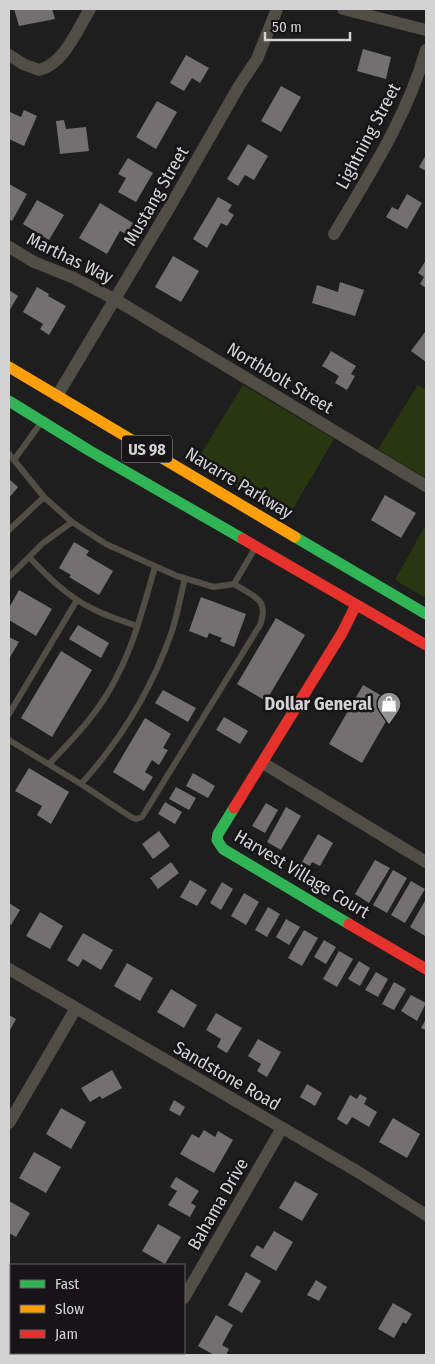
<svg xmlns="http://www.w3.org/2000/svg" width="435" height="1364" viewBox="0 0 435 1364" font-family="'Fira Sans Condensed',sans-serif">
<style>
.green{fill:#293710}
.building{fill:#727070}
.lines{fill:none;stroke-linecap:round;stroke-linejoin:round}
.lane{stroke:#514f45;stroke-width:6}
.street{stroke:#514f45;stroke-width:12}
.fast{stroke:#30b455;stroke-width:11}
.slow{stroke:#ff9f0a;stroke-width:11}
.jam{stroke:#e5322d;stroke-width:11}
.labels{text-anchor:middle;stroke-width:5;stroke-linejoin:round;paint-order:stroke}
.shield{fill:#161417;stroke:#9b9a9b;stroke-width:1}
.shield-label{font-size:16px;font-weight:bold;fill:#d4d3d4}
.street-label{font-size:18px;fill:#d4d3d4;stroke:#161417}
.poi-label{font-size:18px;font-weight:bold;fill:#d4d3d4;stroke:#161417;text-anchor:end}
</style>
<rect width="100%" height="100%" fill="#1f1e1f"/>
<path class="green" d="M243,385L334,439L288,517L196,462Z
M418,385L426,390V478L378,449Z
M426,524V598L395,580Z"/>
<path class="building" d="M14,9H52L55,19L19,26Z
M363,49L391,57L386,79L357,71Z
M186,55L209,68L200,83L192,78L184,91L170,83Z
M281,86L301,97L281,132L261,121Z
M157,101L177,112L156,149L136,137Z
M24,110L37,116L24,146L9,139L10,112L21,117Z
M64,120L66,129L86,127L89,151L60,154L56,121Z
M248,144L268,156L254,180L245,175L238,186L227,179Z
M426,155V171L419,167Z
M128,158L153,173L136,202L118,192L126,178L118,174Z
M9,184L27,194L12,221L9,219Z
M407,194L422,203L407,229L386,217L392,207L398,210Z
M218,197L232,205L228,211L234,215L227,226L221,223L207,248L193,239Z
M37,200L64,215L49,240L23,224Z
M100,203L133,223L126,234L120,231L107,254L79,238Z
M173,256L199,271L181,302L155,287Z
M426,260V288L420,284L424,277L418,273Z
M340,282L364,290L355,316L312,303L317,285L338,292Z
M37,287L49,294L48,296L66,306L49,335L40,329L43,324L23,312Z
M9,290L18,296L9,311Z
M425,332L426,334V362L411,351Z
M331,351L356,366L351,374L355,376L347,390L335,383L339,376L322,366Z
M9,479L18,487L9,498Z
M385,495L416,513L401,538L371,520Z
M74,542L89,551L86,555L113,571L99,595L69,577L71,575L59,568Z
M19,590L52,609L36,636L9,620V608Z
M201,597L246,614L234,647L220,641L222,638L209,633L207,638L189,631Z
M276,618L305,635L266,701L237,684Z
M78,625L109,643L101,658L69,639Z
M9,637L19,642L9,659Z
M61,651L92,670L52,737L21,718Z
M363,685L396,704L362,763L329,744Z
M163,690L196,708L188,722L155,703Z
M224,717L248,731L240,744L216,730Z
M145,718L171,734L163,748L168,750L159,765L152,760L145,772L153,777L144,791L113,772Z
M29,768L69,792L51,824L37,815L42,806L15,791Z
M193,773L215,786L208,798L186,786Z
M176,787L196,798L189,810L169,799Z
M165,802L182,812L175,824L158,814Z
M266,803L278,810L265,833L252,826Z
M286,807L301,816L281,850L267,842Z
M159,831L170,846L153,859L142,844Z
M318,834L333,843L320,866L312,862L310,866L302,862Z
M375,860L390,868L369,903L355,894Z
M171,862L179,873L158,889L150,878Z
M393,870L407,878L387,913L373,905Z
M190,880L207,890L197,906L180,897Z
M411,881L425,889L405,923L391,915Z
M222,882L233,889L221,910L210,903Z
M244,893L259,902L246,925L231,916Z
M426,899V933L425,936L410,927Z
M9,903L20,910L11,925L9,924Z
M268,907L280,914L267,937L255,930Z
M40,912L63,926L50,949L26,936Z
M286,919L300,927L289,945L276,937Z
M304,930L318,938L302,966L288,958Z
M83,933L113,950L101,970L83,959L78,967L67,960Z
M324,940L336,947L326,964L314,957Z
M339,951L353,959L337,987L323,979Z
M359,961L370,968L360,986L348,979Z
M127,963L153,978L140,1001L114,986Z
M376,972L388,979L378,997L365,990Z
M394,982L406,989L394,1010L382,1004Z
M171,989L197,1005L184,1028L157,1012Z
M411,995L426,1003L417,1021L401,1011Z
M216,1013L242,1028L227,1053L217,1047L221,1039L206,1030Z
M9,1015L16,1019L9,1032Z
M426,1019V1030L421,1028Z
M258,1039L281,1052L267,1077L257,1071L261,1064L248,1056Z
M112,1070L122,1088L102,1099L100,1096L90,1102L81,1088Z
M307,1084L322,1093L315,1106L300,1097Z
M360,1094L367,1098L364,1104L377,1112L369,1127L352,1117L347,1125L337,1119L350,1095L357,1099Z
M174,1100L185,1107L180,1116L169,1110Z
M61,1108L86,1122L71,1149L46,1134Z
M393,1118L420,1134L407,1158L379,1142Z
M204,1130L215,1137L218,1131L233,1140L214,1173L180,1154L192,1134L199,1138Z
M34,1152L61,1167L46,1193L19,1178Z
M176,1177L199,1191L191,1203L196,1206L190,1217L168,1205L177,1191L170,1187Z
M295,1181L318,1194L302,1221L279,1208Z
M9,1201L30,1213L16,1237L9,1233Z
M158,1224L181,1237L165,1264L142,1251Z
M274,1231L293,1242L276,1271L250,1256L257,1245L263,1249Z
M246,1272L261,1281L242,1313L228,1305Z
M316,1280L327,1287L319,1301L307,1295Z
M393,1303L412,1314L406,1324L403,1322L394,1338L378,1329Z
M216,1315L233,1325L222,1345L229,1349L226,1355H214L198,1346Z"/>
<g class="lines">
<path class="lane" d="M9,454L14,460L40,424
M14,460L44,497L72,522L106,544L177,576L214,587L234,584
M9,530L44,497
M29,557C48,577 68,597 93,609C107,616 122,621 137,626
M9,577L43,543L72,522
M9,714L77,600
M9,740L81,784L131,817L136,819L142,817L260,625C270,599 253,596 234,584L254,550
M49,764C75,737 101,710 117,676C135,642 144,604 155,567
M81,784C121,740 151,690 171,634C177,617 180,597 185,579"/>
<path class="street" d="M343,9L426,30
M9,55L23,64L39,70C64,64 77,30 90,9
M334,234C369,175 407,117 426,50
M9,247L34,262L74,278L116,300L426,486
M57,396L171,205L239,86L257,59L277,9
M263,763L426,862
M9,969L360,1173L426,1215
M9,1123L76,1008
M184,1298L282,1128
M150,1355L151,1353"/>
<path class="fast" d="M9,401L90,451L243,539
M295,537L426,614
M234,808L218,834L217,840L223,849L349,924"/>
<path class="slow" d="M9,367L295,537"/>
<path class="jam" d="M243,539L426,645
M234,808L342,633L356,605
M349,924L426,969"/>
</g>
<defs>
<symbol id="shop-pin" viewBox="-11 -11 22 30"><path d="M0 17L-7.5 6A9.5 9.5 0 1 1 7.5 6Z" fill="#959495" stroke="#161417"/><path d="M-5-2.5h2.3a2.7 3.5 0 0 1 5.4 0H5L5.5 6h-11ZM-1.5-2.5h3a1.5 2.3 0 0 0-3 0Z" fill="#fff"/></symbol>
</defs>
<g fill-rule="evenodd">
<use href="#shop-pin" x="375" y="690" width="28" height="38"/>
</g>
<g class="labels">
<rect class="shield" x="122" y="435.5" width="50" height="27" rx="4"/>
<g class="shield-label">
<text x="147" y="455">US 98</text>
</g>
<g class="street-label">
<text transform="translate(368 136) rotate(-62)" y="6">Lightning Street</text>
<text transform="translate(156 196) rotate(-60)" y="6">Mustang Street</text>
<text transform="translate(70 258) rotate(26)" y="6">Marthas Way</text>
<text transform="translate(280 378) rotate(31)" y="6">Northbolt Street</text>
<text transform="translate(239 483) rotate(31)" y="6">Navarre Parkway</text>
<text transform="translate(302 874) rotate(31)" y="6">Harvest Village Court</text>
<text transform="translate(227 1076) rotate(30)" y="6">Sandstone Road</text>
<text transform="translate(218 1204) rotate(-60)" y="6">Bahama Drive</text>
</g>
<g class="poi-label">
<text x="372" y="710">Dollar General</text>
</g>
</g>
<rect width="435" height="1364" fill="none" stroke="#d4d3d4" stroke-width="20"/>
<rect x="10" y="1264" width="175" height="90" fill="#161417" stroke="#626063"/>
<rect x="20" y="1280" width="25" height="8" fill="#30b455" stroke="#626063"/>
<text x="55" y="1289" font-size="15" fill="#d4d3d4">Fast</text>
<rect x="20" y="1305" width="25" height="8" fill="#ff9f0a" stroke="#626063"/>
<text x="55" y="1314" font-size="15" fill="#d4d3d4">Slow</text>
<rect x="20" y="1330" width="25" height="8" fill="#e5322d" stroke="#626063"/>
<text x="55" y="1339" font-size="15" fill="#d4d3d4">Jam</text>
<path d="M265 32v8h85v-8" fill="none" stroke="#d4d3d4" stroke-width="2.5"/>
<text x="272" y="32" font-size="15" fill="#d4d3d4" stroke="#161417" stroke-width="4" paint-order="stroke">50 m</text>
</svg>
